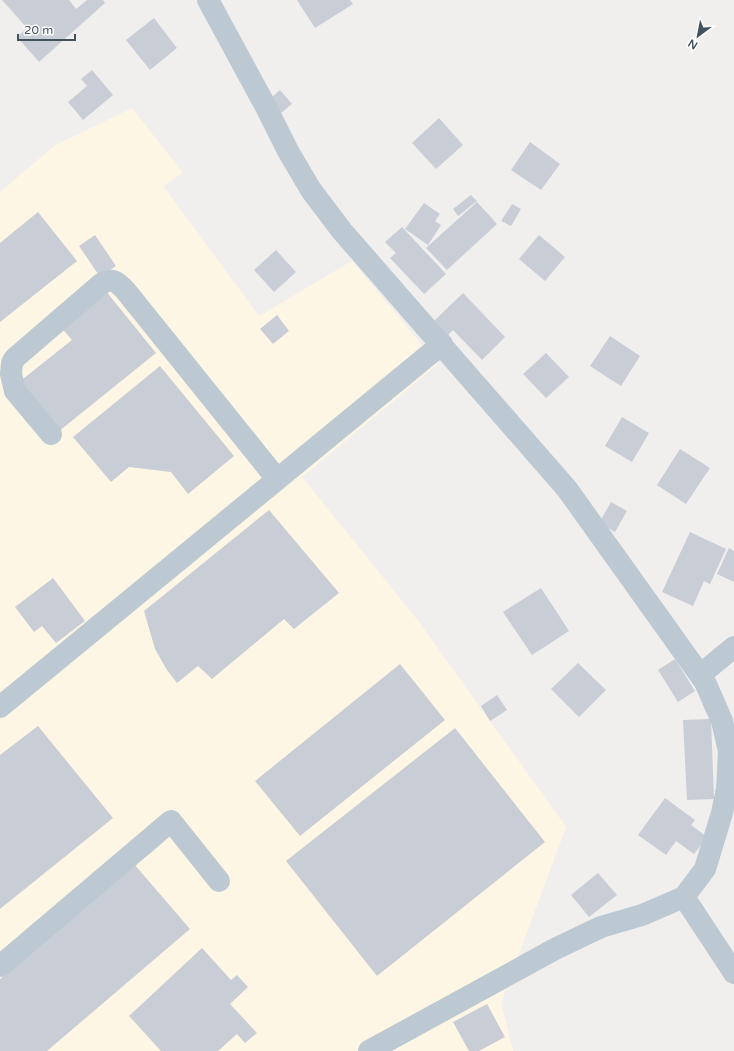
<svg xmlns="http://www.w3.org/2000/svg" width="734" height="1051" viewBox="0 0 734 1051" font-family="'Varela Round',sans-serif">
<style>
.commercial{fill:#fef6e5}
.building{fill:#c9cdd5}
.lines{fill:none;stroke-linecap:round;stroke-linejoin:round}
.minor{stroke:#bdc9d2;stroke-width:22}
</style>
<rect width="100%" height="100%" fill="#f1eeee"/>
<path class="commercial" d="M132,108L183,173L163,186L259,316L352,261L438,364L302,477L419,622L566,827L501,1002L513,1051H0V192L54,146Z"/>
<path class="building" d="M2,0H69L76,9L87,0H103L105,3L39,62L17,37L27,28Z
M297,0H350L353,4L315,28Z
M154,18L177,48L150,70L126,40Z
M92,70L113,95L83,120L68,102L87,86L81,79Z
M280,90L292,104L281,113L270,99Z
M439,118L463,145L436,169L412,143Z
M530,142L560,164L541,190L511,170Z
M471,195L477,201L458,216L453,209Z
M477,202L497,224L447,270L426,248Z
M424,203L440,214L435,221L441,225L428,245L405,229Z
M512,204L521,209L511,226L501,221Z
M38,212L77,261L0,322V243Z
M402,227L446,274L424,294L390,258L396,253L385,242Z
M95,235L116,266L100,277L79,246Z
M539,235L565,257L545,281L519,259Z
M276,250L296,272L274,292L254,270Z
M105,290L156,353L58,432L19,382L72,340L60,326Z
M463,293L505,337L482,360L453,330L446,337L433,322Z
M277,315L289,331L273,344L260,329Z
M610,336L640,356L621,386L590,366Z
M546,353L569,377L546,398L523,374Z
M160,366L234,456L188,494L171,472L129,467L111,482L73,437Z
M622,417L649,433L632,462L605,446Z
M680,449L710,468L686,504L657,485Z
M611,502L627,511L615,532L599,523Z
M269,510L339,593L294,629L284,619L212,679L198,666L177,683L167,670L155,649L144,611Z
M690,532L726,549L710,584L704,581L693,606L662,592Z
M729,548L734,551V582L717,574Z
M53,578L85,621L56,643L42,626L34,632L15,607Z
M541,588L569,631L532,655L503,612Z
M675,659L695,691L678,702L658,670Z
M578,663L606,690L579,717L551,689Z
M400,664L445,720L300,836L255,781Z
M497,695L507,710L490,721L481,706Z
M711,719L714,799L687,800L683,720Z
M38,726L113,818L0,909V755Z
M455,728L545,842L377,976L286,861Z
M665,798L695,820L691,825L707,837L694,854L676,841L666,855L638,835Z
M134,864L190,929L47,1051H0V979Z
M598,873L617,895L589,917L571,895Z
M202,948L231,980L237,975L248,987L230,1004L257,1033L245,1043L237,1034L218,1051H161L129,1016Z
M487,1004L505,1037L479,1051H469L453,1022Z"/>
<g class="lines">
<path class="minor" d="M208,0L266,107L288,151L311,190L342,231L567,489L705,682L722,721L729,751L727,789L722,813L705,869L684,897L642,915L601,927L555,949L369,1051
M51,434L15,391L11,374L12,363L15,358L101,284C113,277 117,282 125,290L277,479
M700,675L734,647
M0,707L442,344
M684,897L734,973
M0,966L171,821L219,881"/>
</g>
<g transform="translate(698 36) rotate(212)" stroke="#ffffff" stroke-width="3" paint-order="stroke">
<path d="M0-3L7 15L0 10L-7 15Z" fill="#44525e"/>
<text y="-6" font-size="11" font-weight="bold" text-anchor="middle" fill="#44525e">N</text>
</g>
<path d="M18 34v6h57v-6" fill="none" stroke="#44525e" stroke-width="2"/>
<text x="24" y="34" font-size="12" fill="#44525e" stroke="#ffffff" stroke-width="3" paint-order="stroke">20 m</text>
</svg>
